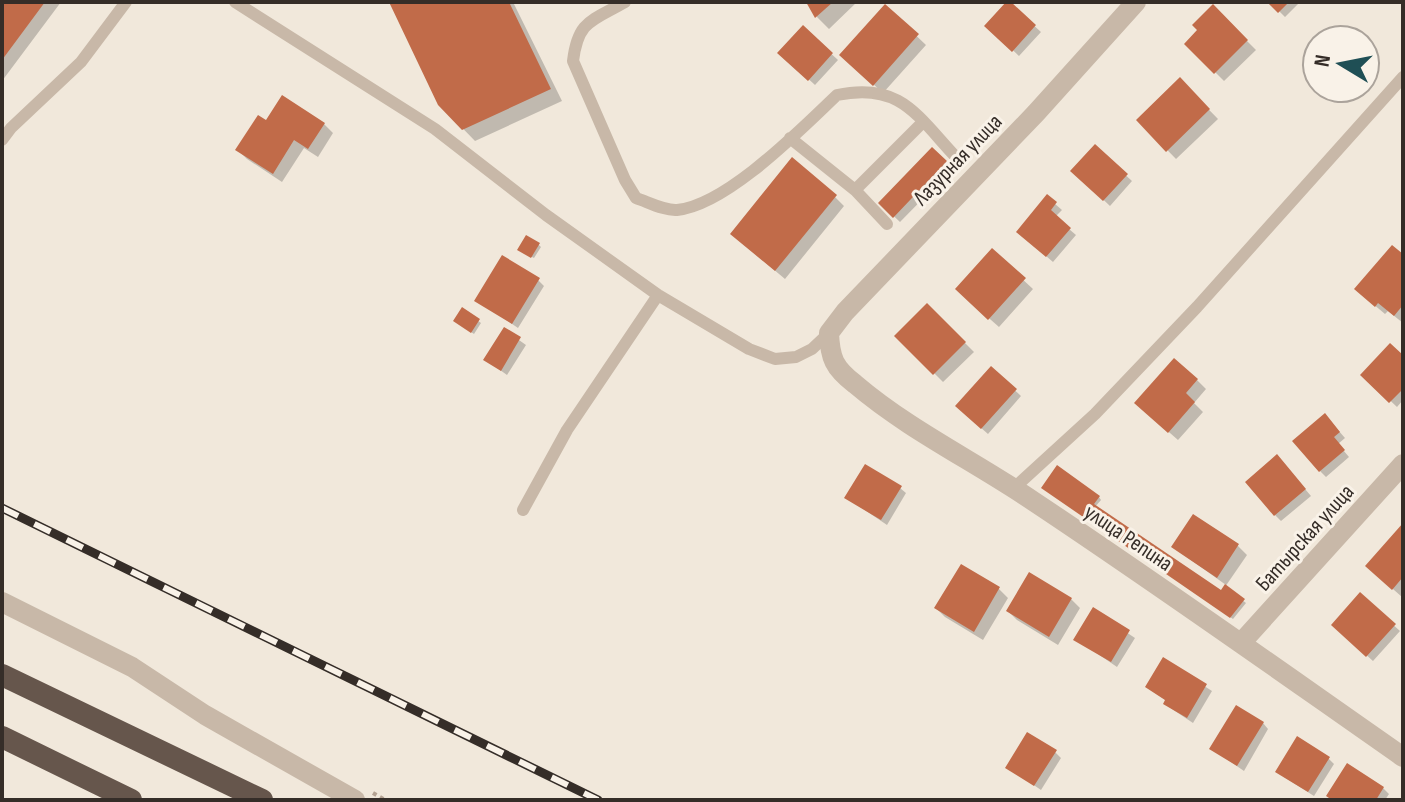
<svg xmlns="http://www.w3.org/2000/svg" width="1405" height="802" viewBox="0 0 1405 802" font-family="'Sofia Sans Condensed',sans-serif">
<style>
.shadow{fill:#0003}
.building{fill:#c16b49}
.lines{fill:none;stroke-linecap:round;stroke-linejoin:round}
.path{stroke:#b4a292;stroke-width:4;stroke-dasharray:4 4;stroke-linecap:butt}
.service{stroke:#c8b8a8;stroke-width:12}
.minor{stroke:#c8b8a8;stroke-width:20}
.tertiary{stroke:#c8b8a8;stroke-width:20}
.trunk{stroke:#66564c;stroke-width:22}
.rail-casing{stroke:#352d28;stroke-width:9}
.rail{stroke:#f9f2e8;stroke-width:6;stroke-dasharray:18;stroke-linecap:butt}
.labels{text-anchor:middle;stroke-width:6;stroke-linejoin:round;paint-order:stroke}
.street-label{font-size:22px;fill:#352d28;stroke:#f9f2e8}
</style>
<rect width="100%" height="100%" fill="#f1e8db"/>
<path class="shadow" d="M2,2H61L2,81Z
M391,2H513L562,101L475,141L439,104Z
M809,2H857L829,29L817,17Z
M1008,2L1041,32L1019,56L987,26Z
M1270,2H1300L1285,17Z
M886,7L926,45L883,93L851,64Z
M1213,7L1256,50L1224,81L1187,44L1200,30Z
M803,28L838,60L815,85L780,53Z
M1180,80L1218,119L1176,159L1138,120Z
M267,123L324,124L333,133L318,157L304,148L282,182L247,159L238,150Z
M1095,147L1132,181L1110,206L1073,171Z
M932,149L952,169L900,222L880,203Z
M835,197L844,206L785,279L742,243Z
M1047,197L1062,210L1055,217L1076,235L1053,262L1024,237Z
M538,244L541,247L534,258L522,252Z
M992,251L1033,289L999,327L966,298Z
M1403,257V323L1388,311L1385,314L1366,298Z
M538,280L544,286L518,328L477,300Z
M927,305L974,352L943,382L897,336Z
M463,310L481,323L474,334L458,323Z
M505,330L526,345L507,375L486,360Z
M1403,358V400L1397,407L1363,375Z
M991,368L1021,396L988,434L963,412Z
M1197,380L1206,389L1194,403L1203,412L1178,440L1146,412Z
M1331,422L1345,438L1338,444L1349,457L1326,477L1320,471Z
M1283,463L1311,496L1281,521L1275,515Z
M900,488L906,493L887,525L847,498Z
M1046,490L1099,497L1101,500L1095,507L1221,592L1226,585L1173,547L1194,517L1238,546L1247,555L1225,587L1246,603L1233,619Z
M1403,526V596L1402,597L1377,575Z
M961,566L999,589L1008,598L983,640L945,617L936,608Z
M1360,595L1400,631L1373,661L1333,625Z
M1071,599L1080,608L1058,645L1017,620L1008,611Z
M1093,610L1135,638L1117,667L1076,639Z
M1164,660L1212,691L1193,723L1172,709L1166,704L1167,701L1147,687Z
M1263,723L1268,729L1244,771L1212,749Z
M1055,752L1061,758L1041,790L1007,767Z
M1328,758L1334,764L1314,796L1284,777Z
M1347,766L1383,788L1389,794L1385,800H1333Z"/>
<path class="building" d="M2,2H45L2,60Z
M389,2H509L551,89L462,130L438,105Z
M806,2H833L815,18Z
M1006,2H1011L1036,25L1012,52L984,26Z
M1267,2H1289L1278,13Z
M885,4L919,34L873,86L839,55Z
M1213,4L1248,40L1214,74L1184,44L1197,30L1192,25Z
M803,25L833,53L808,81L777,53Z
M1180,77L1210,109L1166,152L1136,120Z
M282,95L325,123L308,149L294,140L273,174L235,150L258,115L266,120Z
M1095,144L1128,174L1103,201L1070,171Z
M932,147L947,161L893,218L878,203Z
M792,157L837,195L775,271L730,234Z
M1047,194L1057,202L1051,210L1071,228L1046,257L1016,232Z
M526,235L540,243L531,258L517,250Z
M1392,245L1403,254V305L1394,316L1378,303L1375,307L1354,289Z
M992,248L1026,278L988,320L955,289Z
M502,255L540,278L512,324L474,301Z
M927,303L966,342L933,375L894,336Z
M462,307L480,319L471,333L453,321Z
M504,327L521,337L501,371L483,360Z
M1390,343L1403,355V389L1389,403L1360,375Z
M1174,358L1198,379L1186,393L1195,402L1168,433L1134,403Z
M991,366L1017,389L981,429L955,406Z
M1325,413L1340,432L1334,437L1345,450L1319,472L1292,441Z
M1277,454L1306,489L1274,516L1245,482Z
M865,464L902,486L881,520L844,498Z
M1057,465L1100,496L1094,504L1221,590L1225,584L1245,599L1230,618L1041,488Z
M1193,514L1239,544L1217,578L1171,547Z
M1403,523V577L1392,590L1365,566Z
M961,564L1000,587L974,632L934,608Z
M1029,572L1072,598L1049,637L1006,611Z
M1360,592L1396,624L1366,657L1331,625Z
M1093,607L1130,630L1111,662L1073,640Z
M1163,657L1207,684L1187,718L1163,704L1165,700L1145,687Z
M1236,705L1264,722L1237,766L1209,749Z
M1027,732L1057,750L1034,786L1005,768Z
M1297,736L1330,757L1308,792L1275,772Z
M1347,763L1384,787L1376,800H1332L1326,796Z"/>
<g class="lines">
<path class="path" d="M373,793L385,800"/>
<path class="service" d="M235,2L435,129L546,215L658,295L749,349L775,359L796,357L812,349L829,333
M625,2C592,21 578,20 573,61L625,180L636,198C648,202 665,211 677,210C727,205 801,129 837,95C899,82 916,114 954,155
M790,138L855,190L887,224
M2,140L11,128L81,62L126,2
M855,190L923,122
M1014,488L1095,414L1197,307L1403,77
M523,510L567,430L658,295"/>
<path class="minor" d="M1136,2L1036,113L845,312L829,333C830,358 834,368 855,384C909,430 974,461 1033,501C1158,584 1280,671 1403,757
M1241,643L1403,464"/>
<path class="tertiary" d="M2,602L132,667L205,715L355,800"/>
<path class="trunk" d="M2,675L262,800
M2,737L131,800"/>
<defs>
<path id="rail" d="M2,508L598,800"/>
</defs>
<use href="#rail" class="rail-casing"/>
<use href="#rail" class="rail"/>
</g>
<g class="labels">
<g class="street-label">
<text transform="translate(957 159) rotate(-46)" y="8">Лазурная улица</text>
<text transform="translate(1129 537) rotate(34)" y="8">улица Репина</text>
<text transform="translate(1304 537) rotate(-48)" y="8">Батырская улица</text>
</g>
</g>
<rect width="1405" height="802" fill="none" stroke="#352d28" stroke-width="8"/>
<g transform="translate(1341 64) rotate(280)"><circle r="38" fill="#f9f2e8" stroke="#aba39b" stroke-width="2"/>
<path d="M0-6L14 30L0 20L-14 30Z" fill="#1f4f55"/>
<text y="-12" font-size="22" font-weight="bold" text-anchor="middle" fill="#352d28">N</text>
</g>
</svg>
